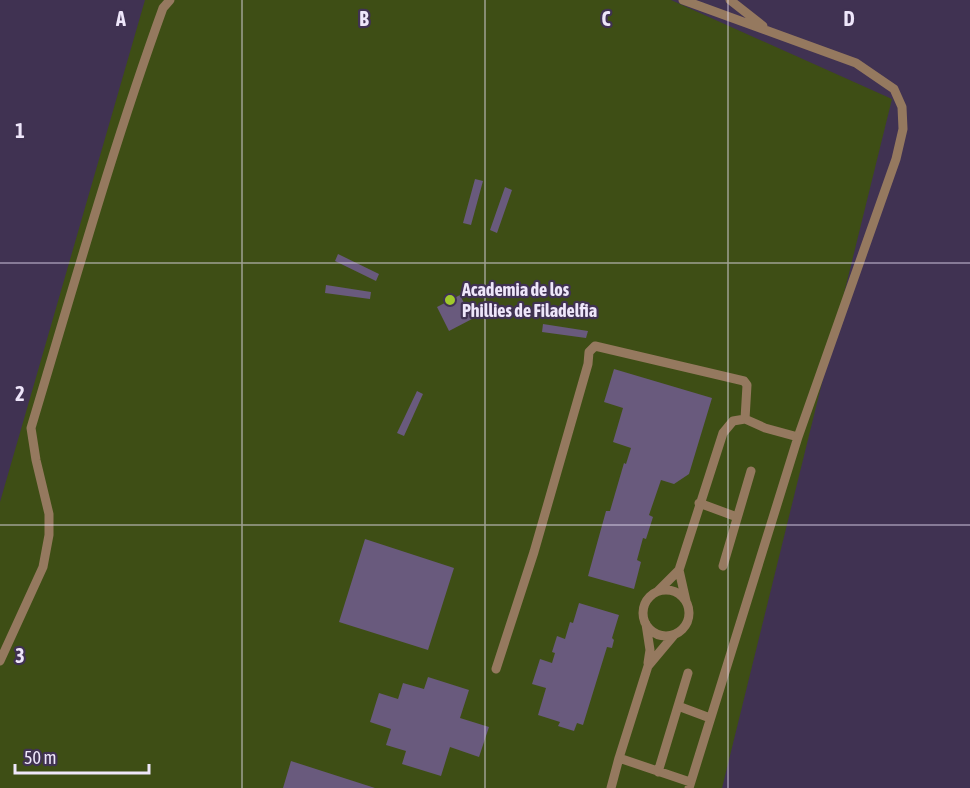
<svg xmlns="http://www.w3.org/2000/svg" width="970" height="788" viewBox="0 0 970 788" font-family="'Asap Condensed',sans-serif">
<style>
.green{fill:#3e4e15}
.building{fill:#695a7d}
.lines{fill:none;stroke-linecap:round;stroke-linejoin:round}
.service{stroke:#95795f;stroke-width:9}
.grid{fill:none;stroke:#eee6fa;stroke-width:1.5;stroke-opacity:0.55}
.poi-dot{fill:#a0c92c;stroke:#403252;stroke-width:2}
.labels{text-anchor:middle;stroke-width:4.5;stroke-linejoin:round;paint-order:stroke}
.poi-label{font-size:18px;font-weight:bold;fill:#eee6fa;stroke:#403252;text-anchor:start}
.grid-label{font-size:20px;text-anchor:middle;font-weight:bold;fill:#eee6fa;stroke:#403252;stroke-width:4.5;stroke-linejoin:round;paint-order:stroke}
</style>
<rect width="100%" height="100%" fill="#403252"/>
<path class="green" d="M145,0H671L892,99L722,788H0V502Z"/>
<path class="building" d="M475,179L483,181L471,225L463,223Z
M505,187L512,190L497,233L490,230Z
M338,254L379,274L376,281L335,261Z
M326,285L371,292L370,299L325,293Z
M460,295L472,319L449,331L437,307Z
M543,324L588,331L586,338L542,332Z
M614,369L712,398L689,474L674,484L661,480L649,515L653,517L646,539L643,538L637,560L641,562L634,589L588,576L606,511H610L624,463L626,464L631,448L613,442L623,408L604,402Z
M417,391L423,394L404,436L397,433Z
M365,539L454,568L428,650L339,622Z
M579,603L619,615L612,638L614,640L612,648L607,647L583,725L577,723L574,731L558,726L560,722L538,715L546,688L532,684L540,659L552,663L555,653L552,652L557,636L565,639L570,622L573,623Z
M428,677L469,690L460,718L489,727L479,757L450,747L441,776L402,764L406,751L386,745L391,729L370,722L379,693L398,699L403,683L424,689Z
M291,761L375,788H283Z"/>
<g class="lines">
<path class="service" d="M683,0L856,63L894,89L902,107L903,129L896,159L798,437L689,788
M730,0L763,26
M699,503L737,517
M723,566L751,471
M643 613a23 23 0 1 1 46 0a23 23 0 1 1-46 0Z
M658,591L679,570
M686,601L679,570L723,433L733,421L745,419L765,428L798,437
M646,624L650,650L648,663
M674,635L648,666L619,758L690,782
M0,661L43,567L49,535V514L36,460L31,428C73,288 113,146 163,8L170,0
M496,669L534,552L588,364L589,352L595,346L744,381L747,385L745,419
M678,706L710,718
M658,772L688,673
M611,788L619,758"/>
</g>
<path class="grid" d="M242,0V788M485,0V788M728,0V788M0,263H970M0,525H970"/>
<circle class="poi-dot" cx="450" cy="300" r="6"/>
<g class="labels">
<g class="poi-label">
<text x="462" y="296">Academia de los<tspan x="462" dy="21">Phillies de Filadelfia</tspan></text>
</g>
</g>
<g class="grid-label">
<text x="121" y="26">A</text>
<text x="364" y="26">B</text>
<text x="606" y="26">C</text>
<text x="849" y="26">D</text>
<text x="20" y="138">1</text>
<text x="20" y="401">2</text>
<text x="20" y="663">3</text>
</g>
<path d="M15 764v9h134v-9" fill="none" stroke="#eee6fa" stroke-width="3"/>
<text x="24" y="764" font-size="18" fill="#eee6fa" stroke="#403252" stroke-width="4.5" paint-order="stroke">50 m</text>
</svg>
